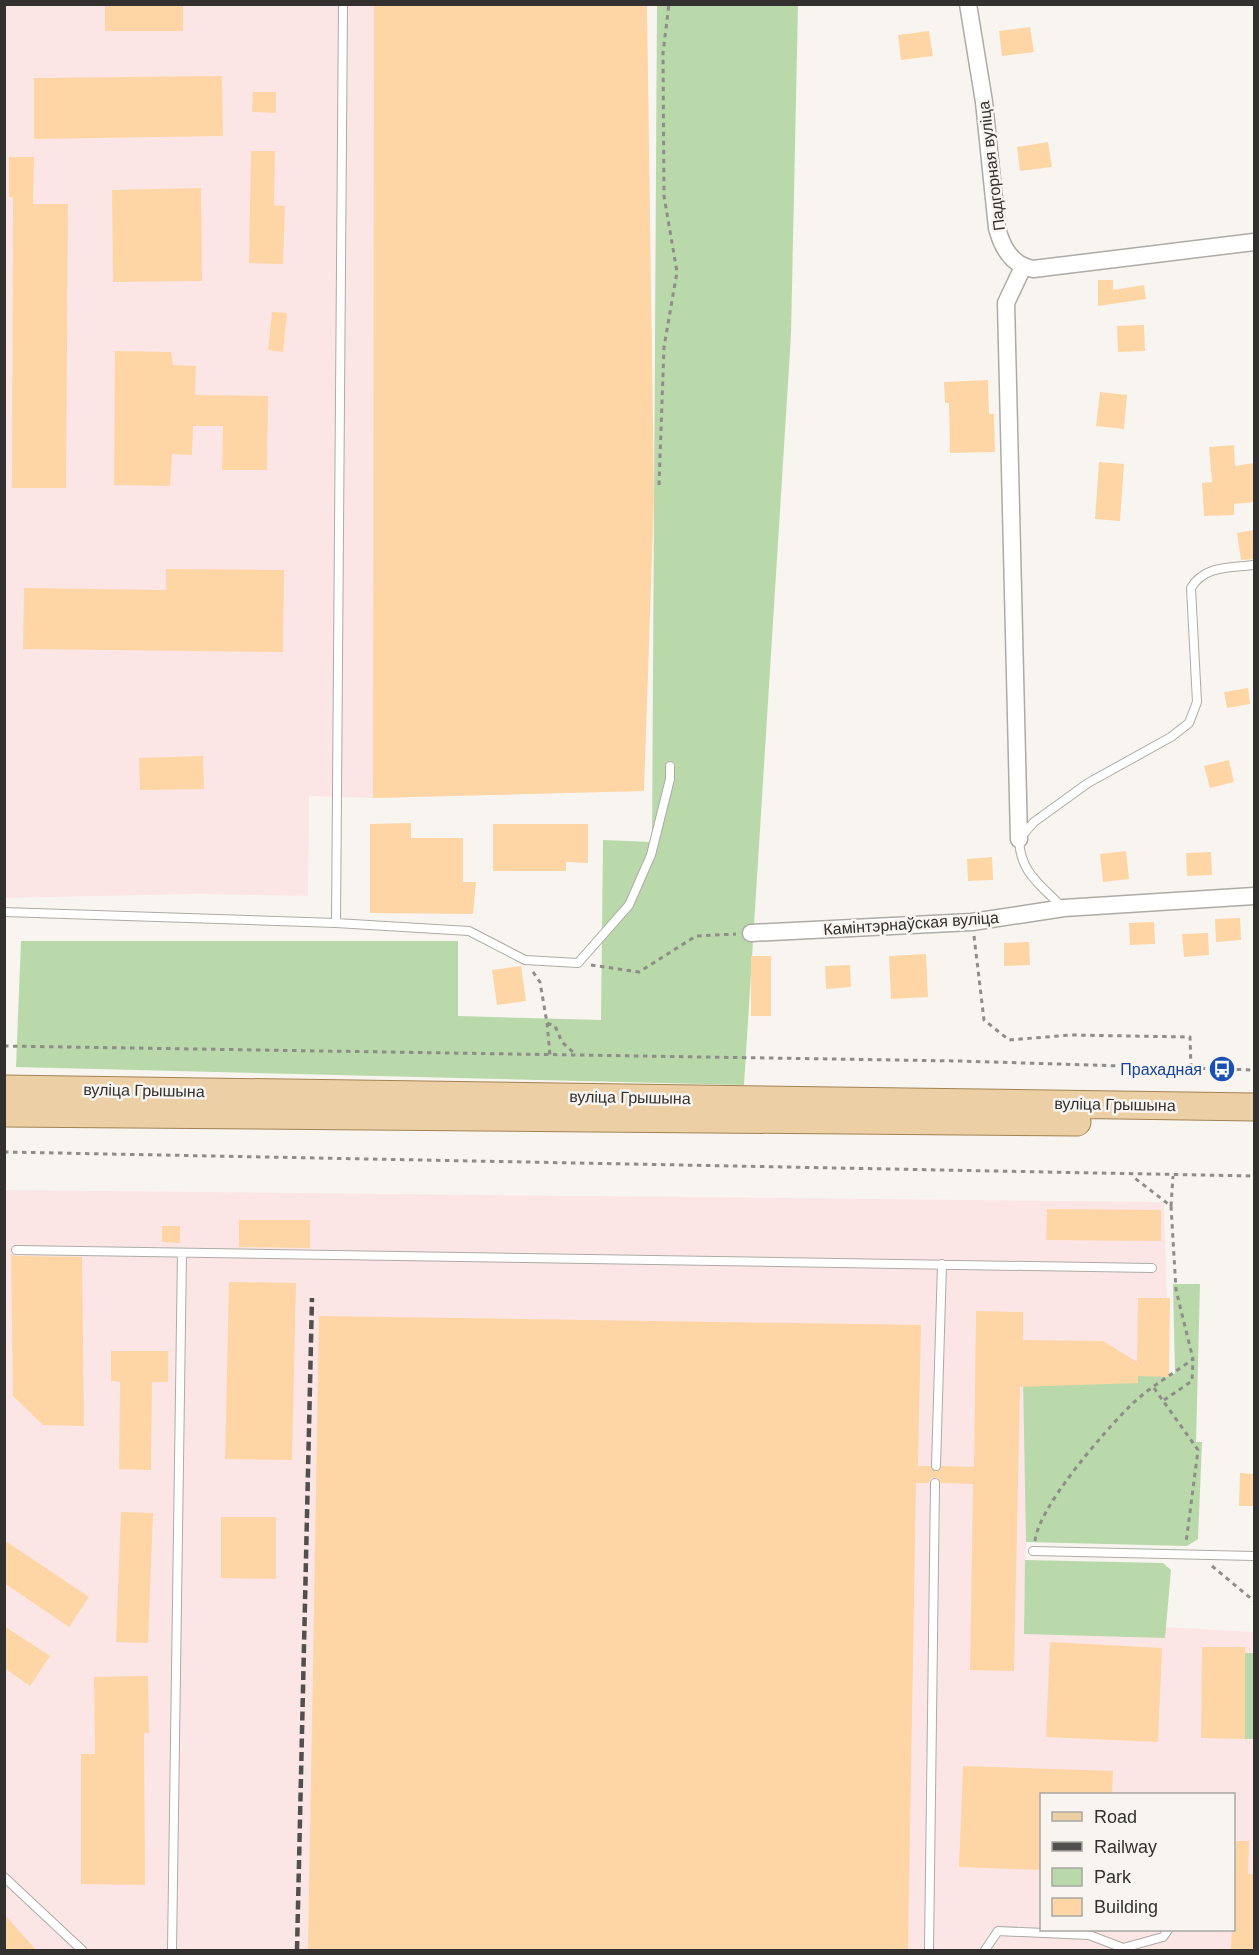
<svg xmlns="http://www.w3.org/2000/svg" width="1259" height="1955" viewBox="0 0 1259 1955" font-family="Helvetica,sans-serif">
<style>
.industrial{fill:#fce6e5;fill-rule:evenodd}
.green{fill:#b9d9aa}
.building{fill:#fed6a5}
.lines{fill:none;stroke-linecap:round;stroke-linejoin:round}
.lane-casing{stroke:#adaba6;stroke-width:10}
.street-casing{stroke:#adaba6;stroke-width:19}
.primary-casing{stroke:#a38353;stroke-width:29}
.path{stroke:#8f8d8a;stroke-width:3;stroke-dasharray:4.5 4.5;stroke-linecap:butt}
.lane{stroke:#fff;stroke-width:8}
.street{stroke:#fff;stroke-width:16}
.primary{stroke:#eccfa4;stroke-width:27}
.rail{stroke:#52504e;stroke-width:4.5;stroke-dasharray:9 4.5;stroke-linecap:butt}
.labels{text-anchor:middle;stroke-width:5;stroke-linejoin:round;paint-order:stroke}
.street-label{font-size:16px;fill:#32312f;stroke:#f8f5f0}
.transit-label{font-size:16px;fill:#164399;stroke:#f8f5f0;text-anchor:end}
</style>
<rect width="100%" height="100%" fill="#f8f5f0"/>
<path class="industrial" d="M4,5H646L644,791L373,798L309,796L308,896L196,894L5,898Z
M5,1190L1164,1202L1170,1405L1030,1395L1024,1619L1254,1632V1950H5ZM1042,1794H1234V1930H1042Z"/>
<path class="green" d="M657,5H798L791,335L744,1085L16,1067L21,941H458V1016L601,1020L603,840L652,842Z
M1173,1284H1200L1196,1442H1202L1198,1539L1187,1546L1026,1542L1023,1376L1175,1374Z
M1025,1560L1163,1563L1171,1570L1165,1638L1024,1634Z
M1245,1653H1254V1739H1245Z"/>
<path class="building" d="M105,4H183V31H105Z
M374,4H647L654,497L644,791L373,798Z
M1030,27L1034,52L1002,56L999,31Z
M929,31L933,56L901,60L898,35Z
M222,76L223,136L34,139V78Z
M253,92H276V113L252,112Z
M1048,142L1052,167L1020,171L1017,147Z
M251,151H275L274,205L285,206L283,264L249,263Z
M9,157H34L33,204H68L66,488H12L13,197H9Z
M201,188L202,281L113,282L112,190Z
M1098,280H1113V290L1144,285L1146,299L1098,306Z
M272,312L287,313L283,352L268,350Z
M1144,325L1145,351L1118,352L1117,326Z
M115,351L171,352L173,365L196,366L195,395L268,396L267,470H222L223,426H193L192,455L172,454L170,486L114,485Z
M988,380L989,414H994L995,452L950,453L949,403H945L944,382Z
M1100,392L1127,395L1124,429L1096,426Z
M1234,445L1235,466L1254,463V502L1234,504V515L1204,516L1202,483L1212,482L1209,447Z
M1099,462L1124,464L1120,521L1095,519Z
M1254,530V559L1241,560L1237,533Z
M166,569L284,570L283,652L23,649L24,588L166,590Z
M1248,688L1250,704L1227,708L1224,692Z
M203,756L204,789L140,790L139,758Z
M1229,760L1234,782L1210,788L1204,766Z
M411,823V838H463V882H476L473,914L370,913V824Z
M493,824H588V863L566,862V871H493Z
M1126,851L1129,879L1103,882L1100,854Z
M1211,852L1212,875L1187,876L1186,853Z
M992,857L993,880L968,881L967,859Z
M1240,918L1241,940L1216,942L1215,919Z
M1154,922L1155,944L1130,945L1129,923Z
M1208,933L1209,955L1184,957L1182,934Z
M1029,942L1030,965L1004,966V943Z
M926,954L928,997L891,999L889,956Z
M751,956H771V1016H751Z
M850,965L851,987L826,989L825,966Z
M521,966L526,1001L497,1005L492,970Z
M1047,1209L1161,1210V1241L1046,1240Z
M239,1220H310V1248L239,1247Z
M162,1226H180V1243L162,1242Z
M11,1254L16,1256L82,1257L84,1426L43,1425L13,1396Z
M229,1282L296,1283L292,1460L225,1459Z
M1138,1298H1170L1169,1377L1138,1376V1383L1020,1387L1014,1671L970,1670L973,1484L941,1483L936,1477L931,1478L929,1483H916L908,1950H308L319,1316L921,1325L918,1466H930L936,1472L942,1466L974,1467L976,1311L1023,1312V1340L1103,1341L1137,1362Z
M111,1351H168V1382H152L151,1470L119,1469L120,1382L111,1381Z
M1240,1473L1254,1474V1506H1239Z
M121,1512L153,1513L148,1643L116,1642Z
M221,1517H276V1579L221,1578Z
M4,1540L89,1597L69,1627L4,1583Z
M4,1626L50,1656L30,1686L4,1668Z
M1050,1642L1162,1648L1158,1742L1046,1737Z
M1202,1647H1245V1739L1201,1738Z
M148,1676L149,1733H144L145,1885L81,1884V1754H95L94,1677Z
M963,1766L1113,1771L1112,1794H1041V1870L959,1867Z
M1236,1841H1249L1248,1874H1254V1950H1231Z
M4,1914L36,1950H4Z"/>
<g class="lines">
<defs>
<path id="lane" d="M1063,908C1041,885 1020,873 1019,839L1034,822L1088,783L1171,737L1189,723L1197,702L1191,588C1204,565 1231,568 1254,565
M4,912L336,923L469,931L525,960L578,963L629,905L651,855L670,779V766
M336,923L343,4
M16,1250L1152,1268
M936,1466L942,1264
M1033,1551L1254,1556
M4,1877L82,1950
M172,1950L182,1253
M929,1950L935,1483
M985,1950L998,1931L1089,1935L1123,1948L1163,1937L1168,1930"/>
<path id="street" d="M968,4L984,102L997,228C1002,247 1011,265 1033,269L1254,242
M1019,839L1006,303L1023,267
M751,933L972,922L1064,908L1254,896"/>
<path id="primary" d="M4,1089L1254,1107
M4,1113L1077,1122"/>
</defs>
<use href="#lane" class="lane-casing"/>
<use href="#street" class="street-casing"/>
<use href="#primary" class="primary-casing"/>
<path class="path" d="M659,485L664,347L677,272L664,196L663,53L669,4
M974,936L984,1020L1009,1040L1070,1035L1190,1037L1191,1068
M591,965L639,972L696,936L736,934
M533,972L540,982L547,1023L555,1026L562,1042L575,1054
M547,1023L550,1055
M4,1046L959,1061L1254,1070
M4,1152L1254,1176
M1171,1206L1173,1176
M1154,1388L1198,1450L1186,1543
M1164,1400L1192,1381L1193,1360
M1035,1541C1039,1506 1104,1432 1130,1406C1148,1388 1173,1374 1193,1359L1176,1290L1171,1206L1132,1176
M1212,1566L1254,1601"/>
<use href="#lane" class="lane"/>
<use href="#street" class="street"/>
<use href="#primary" class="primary"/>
<path class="rail" d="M297,1950L312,1298"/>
</g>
<defs>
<symbol id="bus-disc" viewBox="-11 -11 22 22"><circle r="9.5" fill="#1a4fb4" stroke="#f8f5f0"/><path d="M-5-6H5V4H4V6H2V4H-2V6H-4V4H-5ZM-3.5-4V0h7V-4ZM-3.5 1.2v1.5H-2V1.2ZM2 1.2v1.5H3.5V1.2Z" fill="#fff"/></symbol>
</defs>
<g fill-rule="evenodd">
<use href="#bus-disc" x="1207" y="1054" width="30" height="30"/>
</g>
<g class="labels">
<g class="street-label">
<text transform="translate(991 166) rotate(-97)" y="6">Падгорная вуліца</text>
<text transform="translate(911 923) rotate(-4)" y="6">Камінтэрнаўская вуліца</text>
<text transform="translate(144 1090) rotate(1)" y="6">вуліца Грышына</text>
<text transform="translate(630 1097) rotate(1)" y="6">вуліца Грышына</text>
<text transform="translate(1115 1104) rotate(1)" y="6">вуліца Грышына</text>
</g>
<g class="transit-label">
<text x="1202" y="1075">Прахадная</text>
</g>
</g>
<rect width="1259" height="1955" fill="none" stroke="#32312f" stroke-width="12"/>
<rect x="1040" y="1793" width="195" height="138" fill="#f8f5f0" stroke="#a9a7a3" stroke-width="1.5"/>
<rect x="1052" y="1812" width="30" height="9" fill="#eccfa4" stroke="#a9a7a3" stroke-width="1.5"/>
<text x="1094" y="1823" font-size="18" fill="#32312f">Road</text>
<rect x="1052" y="1842" width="30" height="9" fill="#52504e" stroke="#a9a7a3" stroke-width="1.5"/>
<text x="1094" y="1853" font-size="18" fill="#32312f">Railway</text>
<rect x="1052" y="1868" width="30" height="18" fill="#b9d9aa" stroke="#a9a7a3" stroke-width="1.5"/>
<text x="1094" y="1883" font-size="18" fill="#32312f">Park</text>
<rect x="1052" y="1898" width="30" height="18" fill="#fed6a5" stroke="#a9a7a3" stroke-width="1.5"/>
<text x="1094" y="1913" font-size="18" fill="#32312f">Building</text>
</svg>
